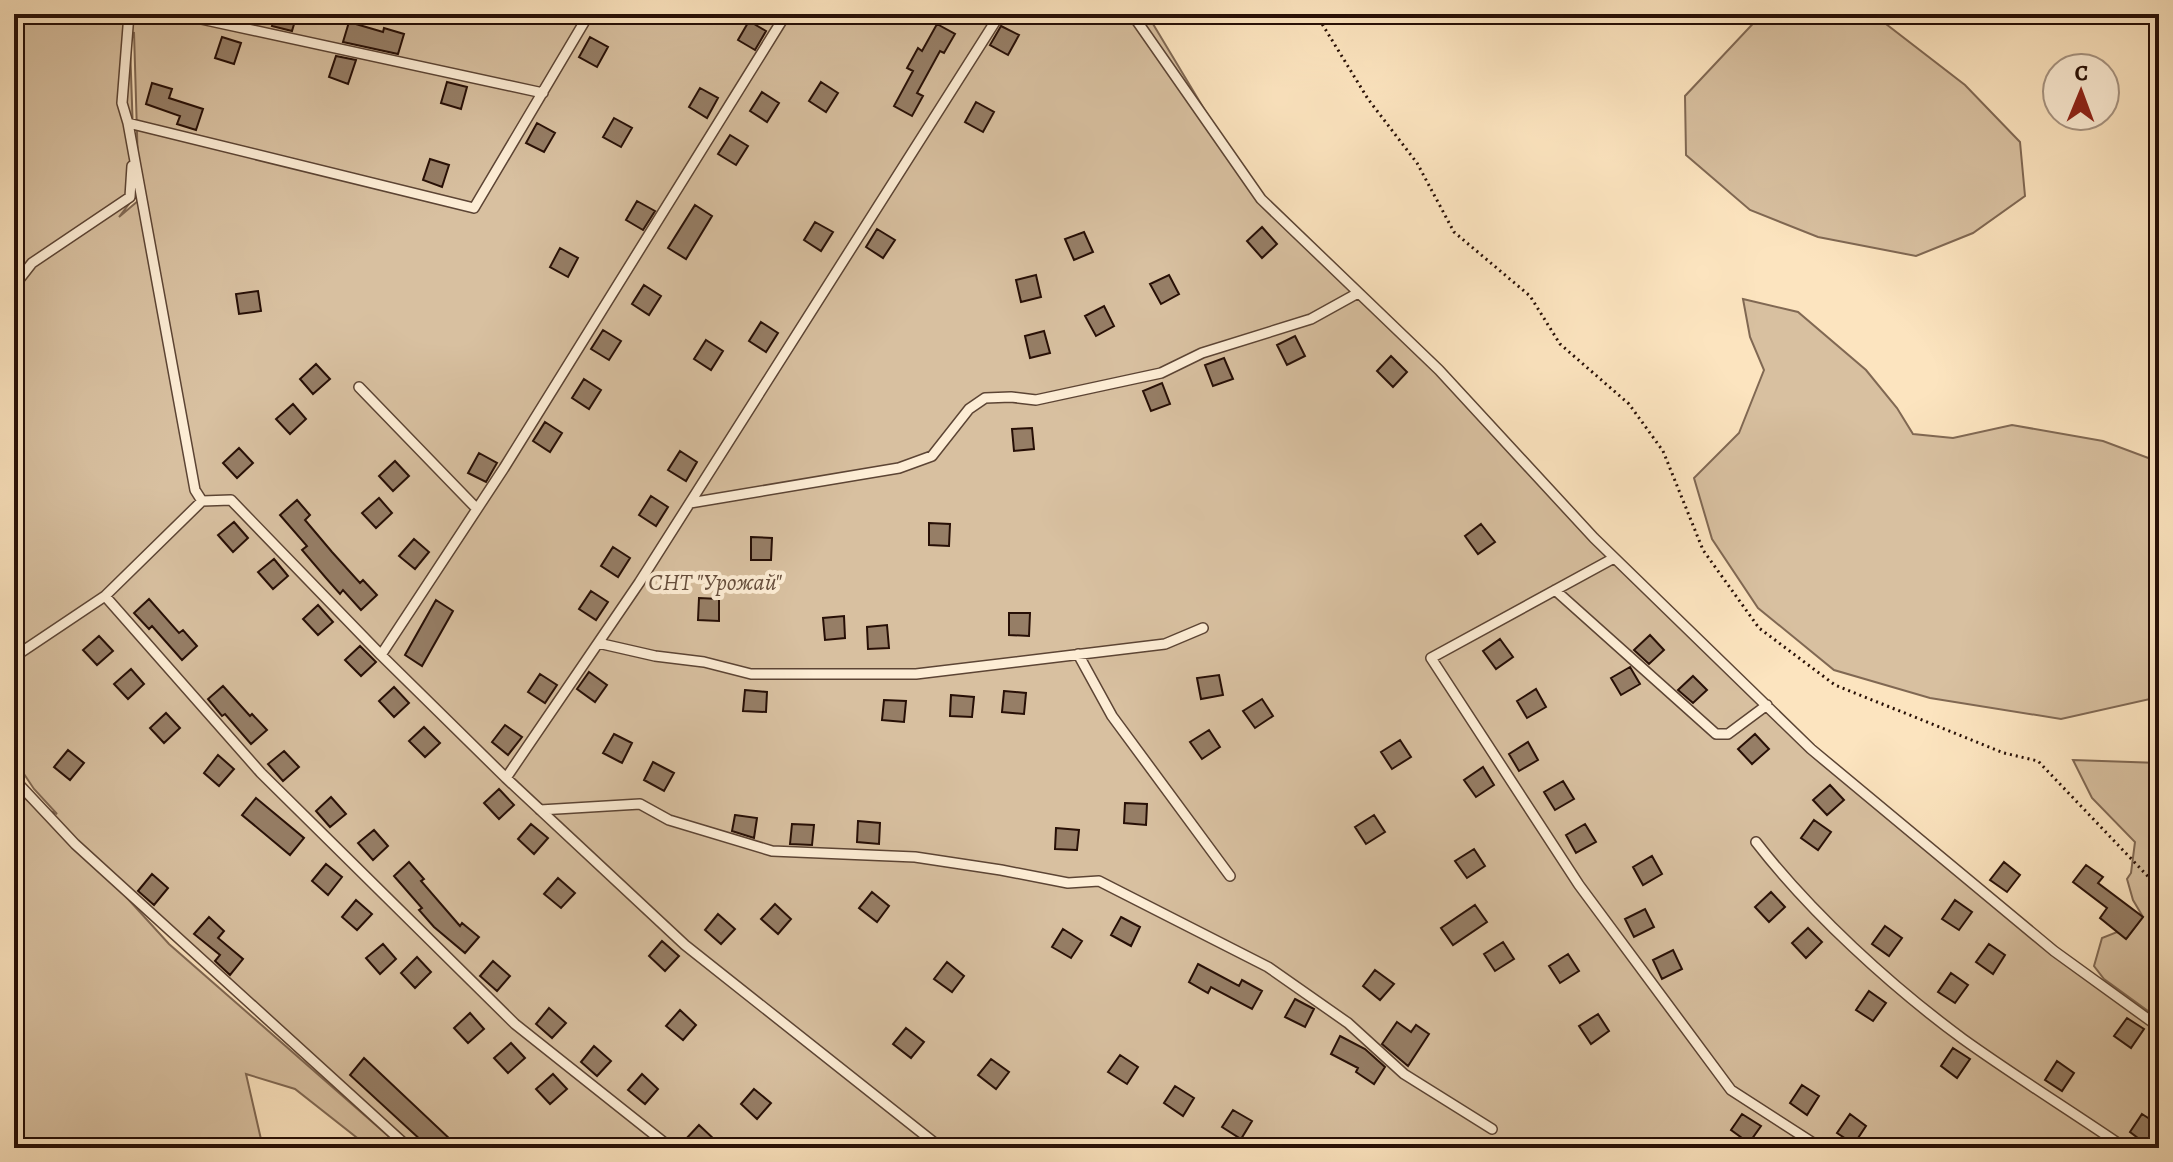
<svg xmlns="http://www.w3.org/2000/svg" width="2173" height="1162" viewBox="0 0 2173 1162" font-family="Alegreya,serif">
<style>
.green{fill:#d8c0a0;stroke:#806853;stroke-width:2;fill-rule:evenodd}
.building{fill:#967e66;stroke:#270f06;stroke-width:2}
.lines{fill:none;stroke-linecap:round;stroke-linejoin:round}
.service-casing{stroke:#5c4434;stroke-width:12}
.path{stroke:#270f06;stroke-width:3;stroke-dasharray:2 4;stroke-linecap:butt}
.service{stroke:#fdedd5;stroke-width:9}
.labels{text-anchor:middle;stroke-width:8;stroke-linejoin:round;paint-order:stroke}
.park-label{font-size:24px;font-style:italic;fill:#654d3c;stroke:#fdedd5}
</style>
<rect width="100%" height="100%" fill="#fce4bf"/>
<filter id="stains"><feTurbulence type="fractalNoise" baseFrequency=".0025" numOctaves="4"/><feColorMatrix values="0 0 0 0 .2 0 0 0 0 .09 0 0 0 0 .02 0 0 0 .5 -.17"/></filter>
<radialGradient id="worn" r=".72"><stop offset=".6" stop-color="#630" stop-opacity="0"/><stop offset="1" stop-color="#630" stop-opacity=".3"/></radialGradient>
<path class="green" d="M14,14H1147L1245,177L1526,464L1786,724L1981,890L2144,1016L2159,1023V1148H407L162,929L100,862L98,866L169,944L402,1148H370L295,1089L246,1074L263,1148H14V789L33,805L57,814L34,789L14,759ZM134,32L139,200L119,217L129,204L135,191L130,45Z
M1762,14H1873L1965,85L2020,142L2025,196L1973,233L1916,256L1818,237L1750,210L1686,155L1685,96Z
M1743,299L1798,312L1866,370L1897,408L1913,434L1953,438L2012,425L2103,441L2159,462V697L2061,719L1930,698L1834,670L1758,608L1712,539L1694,478L1739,433L1764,370L1750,337Z
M2073,760L2159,763V1019L2104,979L2094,966L2102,938L2117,932L2127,938L2143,917L2133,900L2127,879L2131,873L2135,842L2092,798Z"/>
<path class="building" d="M276,14H297L292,31L272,26Z
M749,21L766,31L755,50L738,40Z
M349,22L383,32L384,28L404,34L398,54L343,42Z
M937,24L955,34L944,53L940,51L917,93L923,96L912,116L894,106L913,71L907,68L918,48L922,51Z
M1001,26L1019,35L1008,55L990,45Z
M222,37L241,43L234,64L215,58Z
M590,37L608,47L597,67L579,57Z
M336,56L356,60L348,84L329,77Z
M447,82L467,87L461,109L441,103Z
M821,82L838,93L826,112L809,101Z
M152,83L172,89L169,98L203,109L196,130L177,124L180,116L146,104Z
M700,88L718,98L707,118L689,107Z
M762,92L779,103L767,122L750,111Z
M976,102L994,112L983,132L965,122Z
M614,118L632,128L621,147L603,137Z
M537,123L555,133L544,152L526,143Z
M730,135L748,146L736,165L718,154Z
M430,159L449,165L442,187L423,180Z
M637,201L655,211L643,230L626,220Z
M695,205L712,216L686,259L668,248Z
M815,222L833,232L821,251L804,240Z
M1262,227L1277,244L1262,258L1247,241Z
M877,229L895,240L883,258L866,247Z
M1084,232L1093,252L1074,260L1065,239Z
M560,248L578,258L568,277L550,267Z
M1036,275L1041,297L1021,302L1016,280Z
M1169,275L1179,294L1161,304L1150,284Z
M644,285L661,296L649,315L632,304Z
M258,291L261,311L239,314L236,294Z
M1104,306L1114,326L1096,336L1085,316Z
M761,322L778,333L766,352L749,341Z
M603,330L621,341L609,360L591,349Z
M1044,331L1050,353L1030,358L1025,336Z
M1295,336L1305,356L1287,365L1277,345Z
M706,340L723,351L711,370L694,359Z
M1391,356L1407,372L1393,387L1377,371Z
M1224,358L1233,379L1213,386L1205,365Z
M316,364L330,379L313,394L300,379Z
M584,379L601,390L589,409L572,398Z
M1162,383L1170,404L1151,411L1143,391Z
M293,404L306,419L290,434L276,419Z
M545,422L562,433L550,452L533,441Z
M1032,428L1034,449L1014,451L1012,429Z
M239,448L253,463L237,478L223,463Z
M680,451L697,462L686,481L668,470Z
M479,453L497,463L486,482L468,473Z
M395,461L409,476L393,491L379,476Z
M651,496L668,507L656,526L639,515Z
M379,498L392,513L376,528L362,513Z
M297,500L310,515L305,520L332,552L360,583L363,580L377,595L361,610L343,590L340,594L326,578L302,550L307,546L280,515Z
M234,522L248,538L233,552L218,535Z
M929,523L950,524L949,546L929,545Z
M1481,524L1495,542L1478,554L1465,536Z
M751,537L772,538L771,560H751Z
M414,539L429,552L415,569L399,556Z
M613,547L630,558L618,577L601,566Z
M274,559L288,576L273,589L258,572Z
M591,591L608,602L596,620L579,609Z
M699,598L719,599V621L698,620Z
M149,599L179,633L183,630L197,646L182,660L152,626L149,629L134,613Z
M436,600L453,611L422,666L405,655Z
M318,605L333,622L318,635L303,619Z
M1009,613H1030L1029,636L1009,635Z
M844,616L845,638L825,640L823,618Z
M887,625L889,648L868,649L867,627Z
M1650,635L1664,650L1649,664L1634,650Z
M99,636L113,651L97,665L83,650Z
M1500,639L1513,657L1496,669L1483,651Z
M360,646L376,662L361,676L345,660Z
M1630,667L1640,684L1621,695L1611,678Z
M131,669L144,684L128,699L114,684Z
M589,672L607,685L595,702L577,689Z
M540,674L557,685L545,703L528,692Z
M1219,675L1223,695L1201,699L1197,678Z
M1693,676L1707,690L1693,703L1678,690Z
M223,686L250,716L252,714L267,730L251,744L225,714L222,716L208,699Z
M394,687L409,703L394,717L379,701Z
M1536,689L1546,707L1527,718L1517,701Z
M745,690L767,692L766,712L743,711Z
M1004,691L1026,693L1024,714L1002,712Z
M951,695L974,697L972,717L950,716Z
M1262,699L1273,716L1255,728L1243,711Z
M884,700L906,701L904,722L882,720Z
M166,713L180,728L164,743L150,728Z
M505,725L522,737L508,755L492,742Z
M424,727L440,743L425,757L409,741Z
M1209,730L1220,747L1202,759L1190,742Z
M614,734L632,743L622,763L603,753Z
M1755,734L1769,749L1752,764L1738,749Z
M1400,740L1411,757L1392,769L1381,752Z
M1528,742L1538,760L1519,771L1509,754Z
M68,750L84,763L70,780L54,767Z
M284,751L299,767L283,781L268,764Z
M218,755L234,769L219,786L204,773Z
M653,762L674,773L664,791L644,780Z
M1483,767L1494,785L1476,797L1464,780Z
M1563,781L1574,799L1555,810L1544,792Z
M1830,785L1844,800L1827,815L1813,800Z
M499,789L514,805L499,819L484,803Z
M331,797L346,814L330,827L316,811Z
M256,798L304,838L290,855L242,815Z
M1125,803L1147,804L1146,825L1124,823Z
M735,815L757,818L754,838L732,831Z
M1374,815L1385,832L1366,844L1355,827Z
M1814,820L1831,832L1818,850L1801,838Z
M858,821L880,823L879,844L857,842Z
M531,824L548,838L534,854L518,839Z
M792,824L814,825L812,845L790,844Z
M1585,824L1596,842L1576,853L1566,835Z
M1056,828L1079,830L1077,850L1055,849Z
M374,830L388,846L373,860L358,843Z
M1474,849L1485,866L1467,878L1455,861Z
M1652,856L1662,874L1643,885L1633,867Z
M409,862L424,879L421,881L460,926L462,923L479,937L465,953L434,927L419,910L422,908L394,876Z
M2004,862L2020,875L2007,892L1990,880Z
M326,864L342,877L328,895L312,881Z
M2086,865L2103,877L2098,883L2143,917L2126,939L2100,918L2107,908L2073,882Z
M152,874L168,888L154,905L138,891Z
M558,878L575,893L561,908L544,894Z
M872,892L889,906L877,922L859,908Z
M1771,892L1785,907L1769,922L1755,907Z
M356,900L372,914L357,930L342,917Z
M1955,900L1972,912L1959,930L1942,919Z
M775,904L791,919L778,934L761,919Z
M1475,905L1487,922L1453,945L1441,928Z
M1645,909L1654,927L1634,937L1625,919Z
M718,914L735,929L721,944L705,930Z
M209,917L224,931L218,938L243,959L230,975L215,961L220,955L194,934Z
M1121,917L1140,927L1131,946L1111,935Z
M1885,926L1902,938L1889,956L1872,944Z
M1808,928L1822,942L1806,958L1792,943Z
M1063,929L1082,941L1071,958L1052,947Z
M662,941L679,956L665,971L649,956Z
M1503,942L1514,959L1495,971L1484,954Z
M383,944L396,959L380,974L366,958Z
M1989,944L2005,955L1993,974L1976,962Z
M1673,950L1682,969L1662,979L1653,960Z
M1568,954L1579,971L1560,983L1549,966Z
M417,957L431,972L415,988L401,973Z
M493,961L510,976L497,991L480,976Z
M947,962L964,976L952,992L934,979Z
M1198,964L1239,986L1242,980L1262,991L1252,1009L1211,987L1208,993L1189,982Z
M1375,970L1394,984L1380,1000L1363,986Z
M1951,973L1968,985L1955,1003L1938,992Z
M1869,991L1886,1003L1873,1021L1856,1010Z
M1295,999L1314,1009L1305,1027L1285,1017Z
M549,1008L566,1023L552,1038L536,1024Z
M680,1010L696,1025L683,1040L666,1026Z
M470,1013L484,1029L468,1043L454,1028Z
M1598,1014L1609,1031L1591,1044L1579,1026Z
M2127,1018L2144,1029L2131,1048L2114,1036Z
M1397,1022L1411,1032L1416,1025L1429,1034L1408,1066L1382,1044Z
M906,1028L924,1042L911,1058L893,1044Z
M1340,1036L1365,1049L1385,1067L1374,1084L1356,1072L1358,1068L1331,1054Z
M511,1043L525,1058L508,1073L494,1058Z
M594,1046L611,1061L597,1076L581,1062Z
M1953,1048L1970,1059L1957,1078L1941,1066Z
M1120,1055L1138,1067L1127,1084L1108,1072Z
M364,1058L451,1140L444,1148H417L423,1142L350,1075Z
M991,1059L1009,1072L996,1089L978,1075Z
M2057,1061L2074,1073L2062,1091L2045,1080Z
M553,1074L567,1089L550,1104L536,1089Z
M642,1074L658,1089L645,1104L628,1090Z
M1802,1085L1819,1096L1807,1115L1790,1103Z
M1175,1086L1194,1098L1183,1116L1164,1103Z
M754,1089L771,1103L757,1119L741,1104Z
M1233,1110L1252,1121L1241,1139L1222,1127Z
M1742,1114L1761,1126L1749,1143L1731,1130Z
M1850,1114L1866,1126L1854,1144L1837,1133Z
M2142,1114L2159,1125L2146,1144L2130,1132Z
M699,1125L715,1140L708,1148H694L685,1140Z"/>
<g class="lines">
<defs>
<path id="service" d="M129,14L122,103L128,123L474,208L589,14
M178,14L543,93
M1132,14L1261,199L1439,370L1594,538L1811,749L2054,951L2159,1027
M128,123L195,490L202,501
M14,286L32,263L130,197L132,166
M359,387L477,509
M690,503L899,468L932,456L969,409L985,398L1011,397L1036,400L1161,373L1202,353L1311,319L1358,293
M1614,558L1431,658L1579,885L1731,1090L1821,1148
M1555,590L1716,734H1728L1767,705
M105,596L261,773L515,1024L671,1148
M598,643L655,656L704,662L751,674H916L1165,644L1203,628
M1078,654L1112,716L1230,876
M381,655L504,468L786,14
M14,657L105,596L202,501L231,500L381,655L506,778L639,583L1000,14
M506,778L685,945L941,1148
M14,779L75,844L409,1148
M540,810L640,804L669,820L772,851L915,857L1001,870L1068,883L1099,881L1268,967L1348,1023L1404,1074L1492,1129
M1756,842C1811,913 1891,986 1963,1039C2016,1077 2071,1111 2125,1148"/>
</defs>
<use href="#service" class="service-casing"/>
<path class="path" d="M1316,14L1368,99L1417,163L1454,232L1530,296L1560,344L1629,404L1663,451L1703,550L1759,628L1835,685L2004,753L2038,761L2159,888"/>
<use href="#service" class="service"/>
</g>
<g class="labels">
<g class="park-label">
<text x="715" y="590">СНТ "Урожай"</text>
</g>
</g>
<rect width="2173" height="1162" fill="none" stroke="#fce4bf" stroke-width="48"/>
<rect x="16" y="16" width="2141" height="1130" fill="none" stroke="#270f06" stroke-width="4"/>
<rect x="24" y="24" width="2125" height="1114" fill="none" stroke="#270f06" stroke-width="2"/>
<g transform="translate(2081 92) rotate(1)"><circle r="38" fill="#fdedd5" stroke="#a79482" stroke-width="2"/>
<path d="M0-6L14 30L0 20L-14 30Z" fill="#8f2418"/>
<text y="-12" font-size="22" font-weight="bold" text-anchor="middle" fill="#270f06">С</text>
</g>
<rect width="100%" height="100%" filter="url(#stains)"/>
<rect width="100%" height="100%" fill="url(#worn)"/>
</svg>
